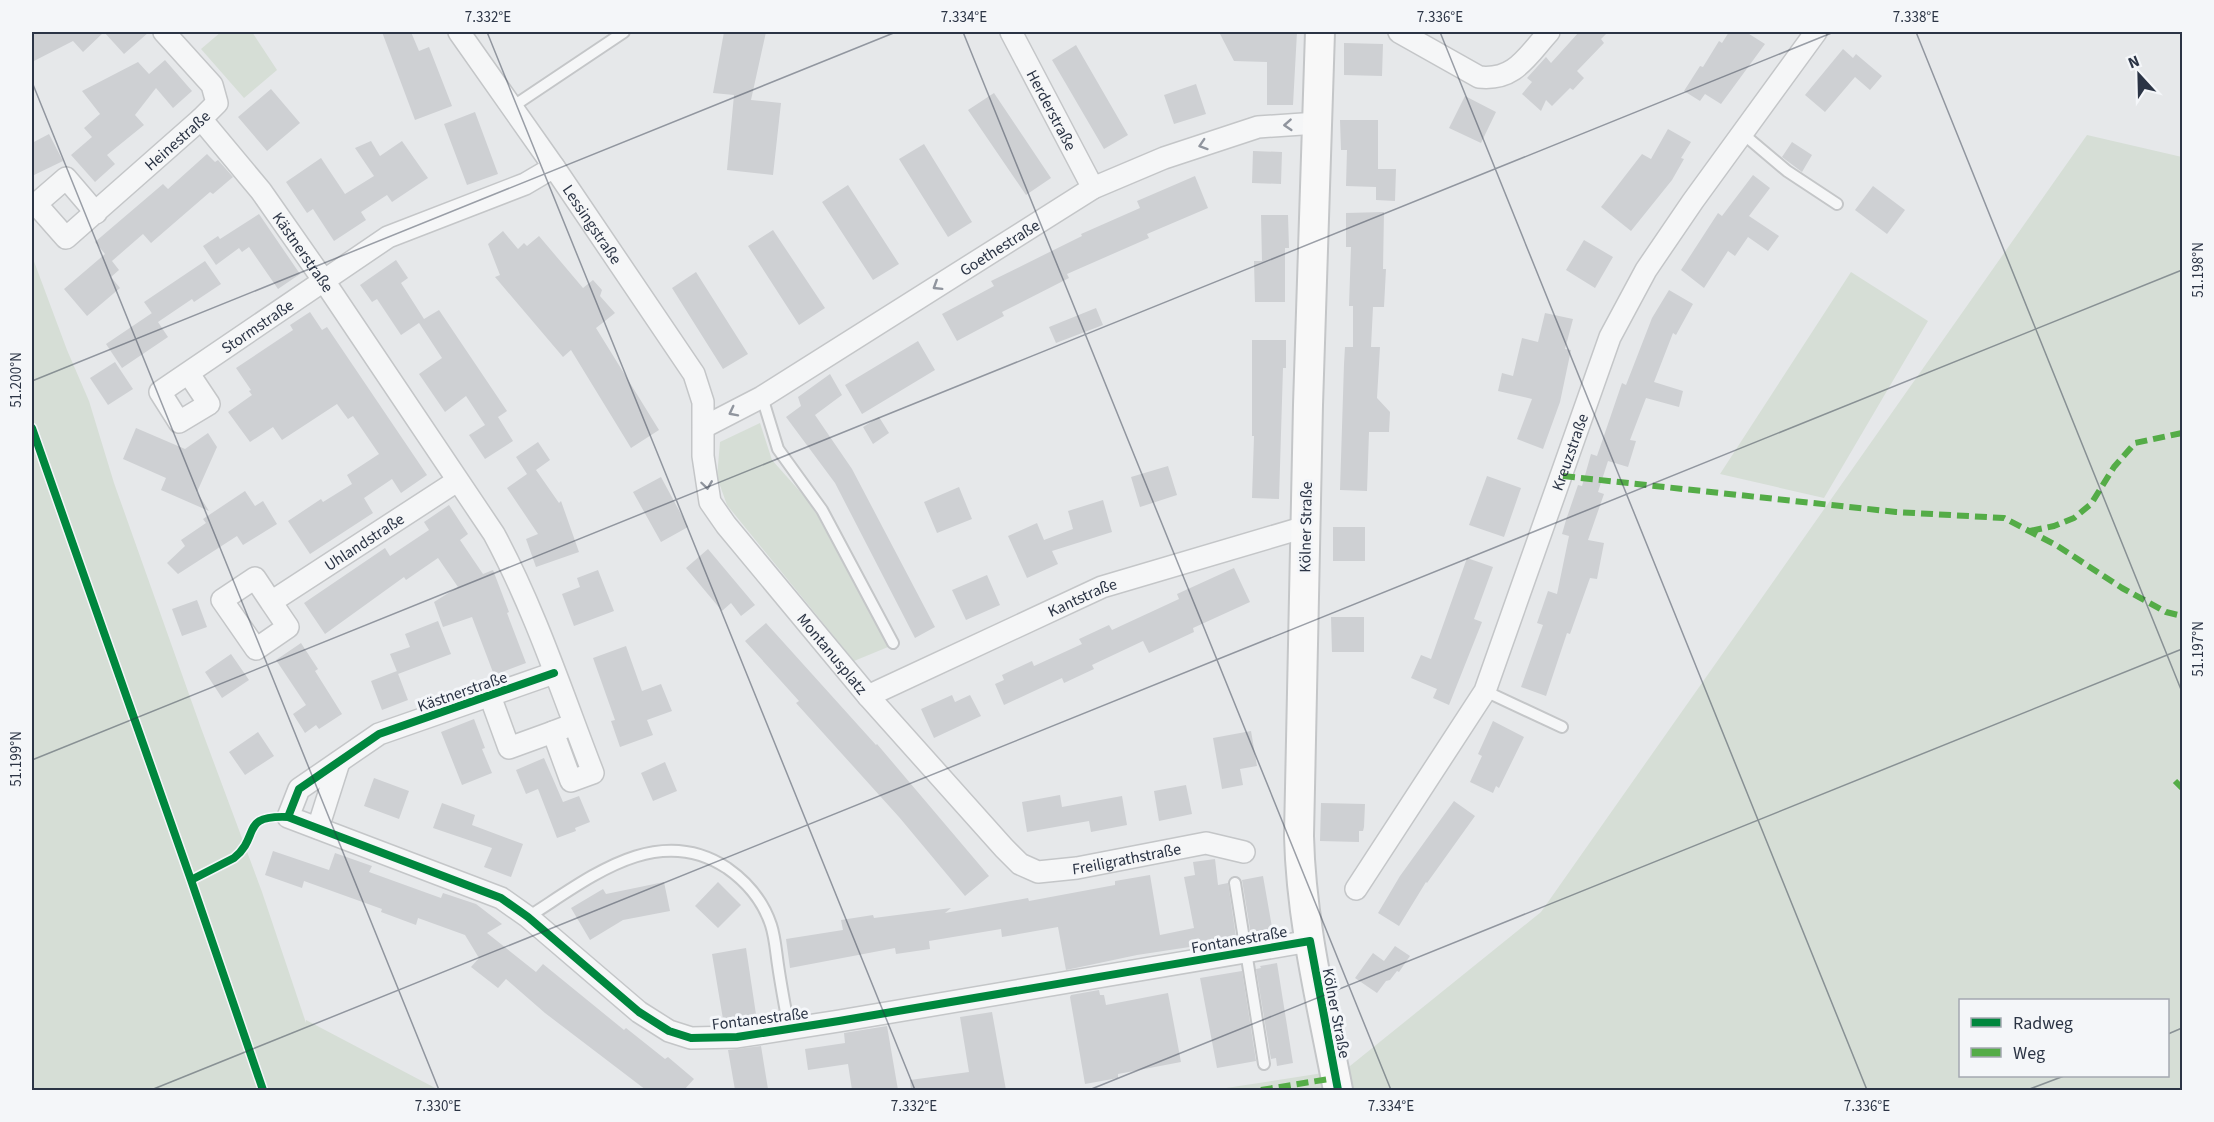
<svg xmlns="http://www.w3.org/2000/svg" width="2214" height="1122" viewBox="0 0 2214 1122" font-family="'Source Sans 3',sans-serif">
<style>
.green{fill:#d6ded6;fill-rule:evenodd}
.building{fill:#ced0d3}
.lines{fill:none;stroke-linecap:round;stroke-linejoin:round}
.lane-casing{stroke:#c4c6c8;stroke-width:14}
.street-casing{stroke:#c4c6c8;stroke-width:24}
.secondary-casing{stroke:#c4c6c8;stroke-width:32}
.lane{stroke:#f5f6f7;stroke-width:10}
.street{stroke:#f5f6f7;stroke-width:21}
.secondary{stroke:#f8f8f8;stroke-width:28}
.quiet{stroke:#54ac47;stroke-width:6;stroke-dasharray:12 6;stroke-linecap:butt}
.cycleway-casing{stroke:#f4f6f9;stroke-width:11}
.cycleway{stroke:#00873e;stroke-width:8}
.oneway{stroke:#90959e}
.ticks{fill:none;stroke:#2b3445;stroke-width:1.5;stroke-opacity:0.45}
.labels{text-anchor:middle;stroke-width:6;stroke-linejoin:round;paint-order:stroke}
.street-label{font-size:16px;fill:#2b3445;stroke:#f4f6f9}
.neatline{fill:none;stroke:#2b3445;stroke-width:2}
.ticks-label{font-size:15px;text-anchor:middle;fill:#2b3445}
</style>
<rect width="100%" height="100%" fill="#e6e8ea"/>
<path class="green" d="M221,32H252L277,70L244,98L201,49Z
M2087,135L2182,157V1090H1349L1345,1070L1541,912ZM1960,1000H2168V1076H1960Z
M32,256L67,350L89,401L114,483L201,728L262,892L306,1023V1020L439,1090H32Z
M1851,272L1928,321L1824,498L1720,474Z
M760,423L772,460L804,496L817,515L888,647L854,661L727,505L717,477L720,442Z
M1323,1073L1326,1090H1213Z"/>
<path class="building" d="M32,32H149L124,54L104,32L83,52L73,41L32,62Z
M382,32H411L419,51L429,47L452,106L415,120Z
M724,32H766L751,100L781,103L773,175L727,170L734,95L713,93Z
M1219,32H1297L1293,105H1267V62L1234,61Z
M1579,32H1608L1601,39L1604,43L1577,71L1584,78L1573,90L1570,88L1552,106L1546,100L1541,111L1522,94L1532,82L1527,78L1546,57L1551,63Z
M1729,32H1746L1765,44L1721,104L1705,94L1700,101L1684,91L1700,66L1703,67L1719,41L1722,43Z
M1344,43L1383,44L1382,76L1344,75Z
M1076,45L1128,135L1104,149L1052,60Z
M1843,49L1853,58L1856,54L1882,76L1870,90L1855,77L1825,112L1805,95Z
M165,60L192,91L173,108L156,88L135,115L144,125L107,155L115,164L95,182L71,155L92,137L84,128L100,114L82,91L138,62L149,74Z
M1196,84L1206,114L1174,124L1164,95Z
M271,89L300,123L267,151L238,117Z
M994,93L1051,178L1026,195L968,110Z
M1465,96L1496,112L1481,143L1449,128Z
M475,112L498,174L467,185L444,124Z
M1340,120H1378V169H1396L1395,201L1376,200V187L1346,186L1347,150H1341Z
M1668,129L1691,142L1681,158L1684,159L1672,180L1631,231L1601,207L1642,154L1651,159Z
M49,134L63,161L32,176V143Z
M371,141L380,156L402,141L428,178L392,202L387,195L361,212L366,220L334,241L313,209L307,213L286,182L321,158L345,194L374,176L355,148Z
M1792,142L1812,155L1802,172L1782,157Z
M924,144L972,222L948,237L899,159Z
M1253,151L1282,152L1281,184L1252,183Z
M207,154L215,162L218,160L233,177L213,194L210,192L151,243L143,234L112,261L119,270L111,277L120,288L87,316L64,289L105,254L95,242L163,184L168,189Z
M1753,175L1770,188L1749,216L1779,236L1768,251L1748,237L1735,256L1728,251L1704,288L1681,270L1718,213L1722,216Z
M1195,176L1208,208L1147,234L1149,238L1067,274L1069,278L1002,312L1004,316L957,341L942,314L994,286L991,281L1082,236L1081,234L1140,208L1137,201Z
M848,185L899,264L873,280L822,202Z
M1873,186L1905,210L1887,234L1855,210Z
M1384,212L1383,269H1386L1384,307H1373L1371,347H1380L1377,398L1390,412L1389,432H1369L1367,491L1340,490L1344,364L1345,347H1353V306H1349L1351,247H1346V213Z
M259,214L300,274L278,289L249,247L242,252L239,248L216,265L203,246L218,236L220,239Z
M1261,215H1288L1289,248H1285V302H1255L1254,261H1262Z
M773,230L825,308L799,325L748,246Z
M503,231L518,249L524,243L527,246L539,236L583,288L593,280L602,290L600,296L615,313L596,328L659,430L631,448L571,350L563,357L495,277L500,275L488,244Z
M1584,240L1613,257L1595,288L1566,270Z
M396,260L408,278L401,283L424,319L439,310L507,411L498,417L513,441L485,459L469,435L485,425L466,396L445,412L419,374L442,358L419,323L401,335L377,299L372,302L360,285Z
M205,261L221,284L194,302L192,299L158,322L144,302Z
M696,272L748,354L723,369L672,288Z
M1669,290L1693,304L1676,335L1673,333L1654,382L1683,391L1679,407L1646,398L1630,440L1636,441L1628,467L1608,461L1598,492L1604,494L1588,540L1604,543L1597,579L1590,578L1570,634L1567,633L1546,696L1521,687L1543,625L1537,623L1548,591L1557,594L1569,536L1562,534L1566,520L1578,485L1582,486L1591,454L1597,456L1622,383L1626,385L1652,318Z
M1096,308L1103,325L1056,343L1049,327Z
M310,312L322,330L327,327L427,475L401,493L392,479L364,498L373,513L310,554L288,521L321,499L323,502L352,484L347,475L379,454L353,416L348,419L337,404L282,440L273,427L250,442L228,412L252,395L249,391L251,390L236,368L293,330L290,325Z
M152,313L168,337L122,368L106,344Z
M1545,313L1573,319L1565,349L1571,350L1560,402L1543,449L1517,439L1532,399L1498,391L1502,373L1513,376L1522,338L1538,342Z
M1252,340H1286V368H1283L1279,499L1252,498L1254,436H1252Z
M918,341L935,370L862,414L845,385Z
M115,362L133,389L108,405L90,378Z
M830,374L842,395L815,415L852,469L935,627L915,638L835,483L786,417L801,406L798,397Z
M879,417L889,433L873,444L863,427Z
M136,428L185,449L208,433L217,447L197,492L209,511L161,490L166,478L123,459Z
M538,442L550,460L536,470L559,503L561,501L579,552L536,567L526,539L538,534L507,488L527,474L516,457Z
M1168,466L1177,495L1140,507L1131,477Z
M1487,476L1521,488L1504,537L1469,525Z
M661,477L688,527L661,542L633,492Z
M959,487L972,519L937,533L924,502Z
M245,491L255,506L263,501L277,524L243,545L237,536L178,574L167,563L185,546L181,540L206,523L203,519Z
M1103,500L1112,532L1052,551L1058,564L1027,578L1008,536L1037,523L1044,540L1073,529L1068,511Z
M449,505L468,534L460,540L483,574L493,570L509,612L507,613L526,663L494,675L472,617L443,627L434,602L458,587L438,558L406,580L404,577L325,634L304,603L385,548L390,556L429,530L424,522Z
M1333,527H1365V561H1333Z
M708,549L755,605L741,616L731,603L722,611L686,568Z
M1467,558L1493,567L1474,619L1482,622L1449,705L1433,698L1437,689L1411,678L1421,655L1431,659Z
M1234,568L1250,602L1193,628L1194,632L1149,653L1143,641L1092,665L1094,669L1064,683L1062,678L1004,705L995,684L1004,680L1002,675L1032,661L1034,666L1082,644L1079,639L1109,625L1112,630L1179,599L1177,594Z
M598,570L614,611L574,626L562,594L580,587L577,578Z
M987,575L1000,605L966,620L952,590Z
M197,600L207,627L182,636L172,609Z
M1331,617H1364V652H1332Z
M438,621L451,654L398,674L390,654L410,647L405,634Z
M766,623L876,745L877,744L989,876L965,896L899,817L796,703L799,701L745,641Z
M301,643L318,669L315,671L342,714L319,729L316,725L305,733L293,714L306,705L276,660Z
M626,646L642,691L661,684L672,711L647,720L653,735L620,747L611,721L615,720L593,658Z
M231,654L249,680L222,698L205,672Z
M397,671L408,700L382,710L371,681Z
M952,695L955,702L970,695L981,716L934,738L921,709Z
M474,719L485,748L482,749L492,773L462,785L441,732Z
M1493,721L1524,737L1499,788L1496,786L1493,793L1470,782L1482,756L1478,754Z
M1251,731L1257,766L1240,769L1243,785L1222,789L1213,738Z
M258,732L274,756L245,775L229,752Z
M544,758L563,802L579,796L590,822L575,828L576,831L557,838L538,789L526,794L516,770Z
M665,762L677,791L653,801L641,773Z
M374,778L409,791L399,819L364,806Z
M1186,785L1192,814L1159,821L1154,791Z
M1060,795L1062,807L1122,796L1127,825L1091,832L1089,821L1027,832L1022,802Z
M1454,801L1475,816L1427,883L1426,882L1399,926L1378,913L1400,876Z
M442,803L475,815L472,825L523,844L511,877L484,867L492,848L433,828Z
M1321,803L1365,804L1364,827L1363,831H1359V842L1320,841Z
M273,851L329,870L335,853L372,866L369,872L441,898L443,893L476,904L502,924L487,933L536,972L543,964L624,1030L626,1028L665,1059L668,1057L694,1079L684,1090H646L545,1013L506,979L498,988L471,967L479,958L465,935L418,918L416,925L381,912L382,909L304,881L302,888L265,875Z
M1215,859L1218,885L1228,883L1236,937L1229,938V941L1137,955L1066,970L1058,927L1002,937L1001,929L929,941L930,949L896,954L895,948L790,968L786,939L843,930L841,920L873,915L874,918L951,908L945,913L1028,898L1029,901L1115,885V881L1150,875L1160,935L1194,928L1184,877L1195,875L1193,862Z
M1263,876L1273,933L1251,935L1242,880Z
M664,882L670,911L623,920L590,940L571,908L603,889L606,894Z
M718,882L741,905L718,928L695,906Z
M1395,946L1410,956L1399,972L1397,971L1390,980L1386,981L1377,993L1355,978L1373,953L1384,961Z
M746,948L757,1021L724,1025L712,954Z
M1277,963L1293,1063L1277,1066L1276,1058L1271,1059L1256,969L1261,968L1260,966Z
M1242,971L1256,1061L1217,1068L1200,978Z
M1099,990L1100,995H1104L1106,1005L1168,993L1181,1062L1118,1074V1078L1085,1084L1070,997L1071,995Z
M992,1012L1006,1090H911L910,1080L969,1072L960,1017Z
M887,1026L898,1090H852L848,1064L808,1070L805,1049L845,1043L844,1033Z
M761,1046L768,1089L735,1090L728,1050Z"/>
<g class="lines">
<defs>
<path id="lane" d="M512,107L624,32
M1742,133L1787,171L1837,204
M762,397L778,449L822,510L893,643
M1485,691L1562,727
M1235,883L1264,1064
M528,917C587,880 656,821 727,868C747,882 763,901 771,925C775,937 776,952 778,965C781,986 785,1007 789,1028"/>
<g id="street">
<path id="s1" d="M459,32L554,167L694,374L703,402V456L710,502L726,525L868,696L1004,848L1020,864L1038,872L1077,868L1206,843L1244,852"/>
<path id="s2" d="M1011,32L1093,188"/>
<path d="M1399,32L1479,77C1515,81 1527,56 1549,32"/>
<path id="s3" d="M201,119L261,191L324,281L494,534C535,610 562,693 593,773L571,781L553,732L574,724"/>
<path id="s4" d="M96,213L66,178L36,204L66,238L201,119L217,103L212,85L164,32"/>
<path id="s5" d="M189,374L209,404L179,422L160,392L388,237L525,184L554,167"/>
<path id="s6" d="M704,427L762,397L1093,188L1164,158L1258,127L1317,123"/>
<path id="s7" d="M271,602L288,627L256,649L222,600L255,578L271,602L457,481"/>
<path d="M554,673L379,734L299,789L288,817L501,898L528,917L639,1012L669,1031L691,1038L737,1037L839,1021L1310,941"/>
<path d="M490,696L509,748L553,732"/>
<path id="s8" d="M868,696L1102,587L1305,527"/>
<path d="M318,828L339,762"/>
<path id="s9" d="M1356,889L1485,691L1610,337L1646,270L1693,201L1816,32"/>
</g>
<path id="secondary" d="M1320,32L1308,405L1299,836C1301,922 1322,1006 1338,1090"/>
</defs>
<use href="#lane" class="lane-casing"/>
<use href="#street" class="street-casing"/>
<use href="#secondary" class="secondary-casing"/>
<use href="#lane" class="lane"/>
<use href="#street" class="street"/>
<use href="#secondary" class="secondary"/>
<path class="quiet" d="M1563,476L1896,512L2004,518L2056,545L2122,588L2166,612L2182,616
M2030,531L2054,526L2074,518L2091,504L2114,467L2135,443L2182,433
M2175,781L2182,788
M1261,1090L1335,1078"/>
<defs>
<path id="cycleway" d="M32,428L191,880L263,1090
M554,673L379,734L299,789L288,817L501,898L528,917L639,1012L669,1031L691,1038L737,1037L839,1021L1310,941L1338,1090
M191,880L234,858C261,836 239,815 288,817"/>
</defs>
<use href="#cycleway" class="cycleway-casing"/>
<use href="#cycleway" class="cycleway"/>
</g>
<defs><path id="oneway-chevron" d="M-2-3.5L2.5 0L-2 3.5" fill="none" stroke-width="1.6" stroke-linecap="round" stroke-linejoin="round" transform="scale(1.5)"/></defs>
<g class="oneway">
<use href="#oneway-chevron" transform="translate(1288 125) rotate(176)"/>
<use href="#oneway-chevron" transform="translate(1203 145) rotate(162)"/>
<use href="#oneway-chevron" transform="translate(937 286) rotate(148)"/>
<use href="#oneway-chevron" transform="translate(733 412) rotate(153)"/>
<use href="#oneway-chevron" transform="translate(707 485) rotate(82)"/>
</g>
<path class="ticks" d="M487,32L915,1090M963,32L1391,1090M1440,32L1867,1090M1916,32L2182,692M32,82L439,1090M32,381L896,32M32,760L1834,32M2168,1034L2182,1028M151,1090L2182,270M1089,1090L2182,649M2027,1090L2064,1076"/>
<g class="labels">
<g class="street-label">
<text dy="6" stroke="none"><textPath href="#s2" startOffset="88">Herderstraße</textPath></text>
<text dy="6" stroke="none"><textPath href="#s4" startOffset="279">Heinestraße</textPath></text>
<text dy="6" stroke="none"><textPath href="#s1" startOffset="234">Lessingstraße</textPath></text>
<text dy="6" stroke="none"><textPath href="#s6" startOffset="346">Goethestraße</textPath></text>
<text dy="6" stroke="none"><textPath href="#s3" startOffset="168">Kästnerstraße</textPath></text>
<text dy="6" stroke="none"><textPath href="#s5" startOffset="224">Stormstraße</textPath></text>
<text dy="6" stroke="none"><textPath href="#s9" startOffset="490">Kreuzstraße</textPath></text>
<text transform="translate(1305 527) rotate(-89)" y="6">Kölner Straße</text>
<text dy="6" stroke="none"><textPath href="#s7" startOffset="308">Uhlandstraße</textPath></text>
<text dy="6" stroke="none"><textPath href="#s8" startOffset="236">Kantstraße</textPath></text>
<text dy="6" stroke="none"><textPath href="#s1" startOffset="740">Montanusplatz</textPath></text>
<text transform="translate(462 691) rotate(-19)" y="6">Kästnerstraße</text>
<text dy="6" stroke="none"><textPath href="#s1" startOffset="1131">Freiligrathstraße</textPath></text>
<text transform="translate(1239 939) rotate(-10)" y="6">Fontanestraße</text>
<text transform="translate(1337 1013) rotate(79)" y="6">Kölner Straße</text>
<text transform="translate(760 1018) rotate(-7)" y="6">Fontanestraße</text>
</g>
</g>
<rect width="2214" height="1122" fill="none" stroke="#f4f6f9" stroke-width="66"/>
<rect x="1959" y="999" width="210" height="78" fill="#f4f6f9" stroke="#a4a8b1" stroke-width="1.5"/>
<rect x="1971" y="1018" width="30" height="9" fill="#00873e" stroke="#a4a8b1" stroke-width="1.5"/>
<text x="2013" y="1029" font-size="18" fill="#2b3445">Radweg</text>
<rect x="1971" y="1048" width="30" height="9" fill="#54ac47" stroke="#a4a8b1" stroke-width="1.5"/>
<text x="2013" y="1059" font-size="18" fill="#2b3445">Weg</text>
<g transform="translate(2139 75) rotate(338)" stroke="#f4f6f9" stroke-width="4.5" paint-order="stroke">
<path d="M0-4.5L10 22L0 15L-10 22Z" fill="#2b3445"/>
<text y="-9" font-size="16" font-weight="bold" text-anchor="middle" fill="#2b3445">N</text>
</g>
<rect x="33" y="33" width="2148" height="1056" class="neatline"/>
<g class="ticks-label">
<text x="488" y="22">7.332°E</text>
<text x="964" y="22">7.334°E</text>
<text x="1440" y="22">7.336°E</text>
<text x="1916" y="22">7.338°E</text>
<text transform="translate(2198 270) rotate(-90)" y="5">51.198°N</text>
<text transform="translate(16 380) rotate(-90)" y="5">51.200°N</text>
<text transform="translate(2198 649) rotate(-90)" y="5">51.197°N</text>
<text transform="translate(16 759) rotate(-90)" y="5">51.199°N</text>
<text x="438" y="1111">7.330°E</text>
<text x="914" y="1111">7.332°E</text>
<text x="1391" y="1111">7.334°E</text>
<text x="1867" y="1111">7.336°E</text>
</g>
</svg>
